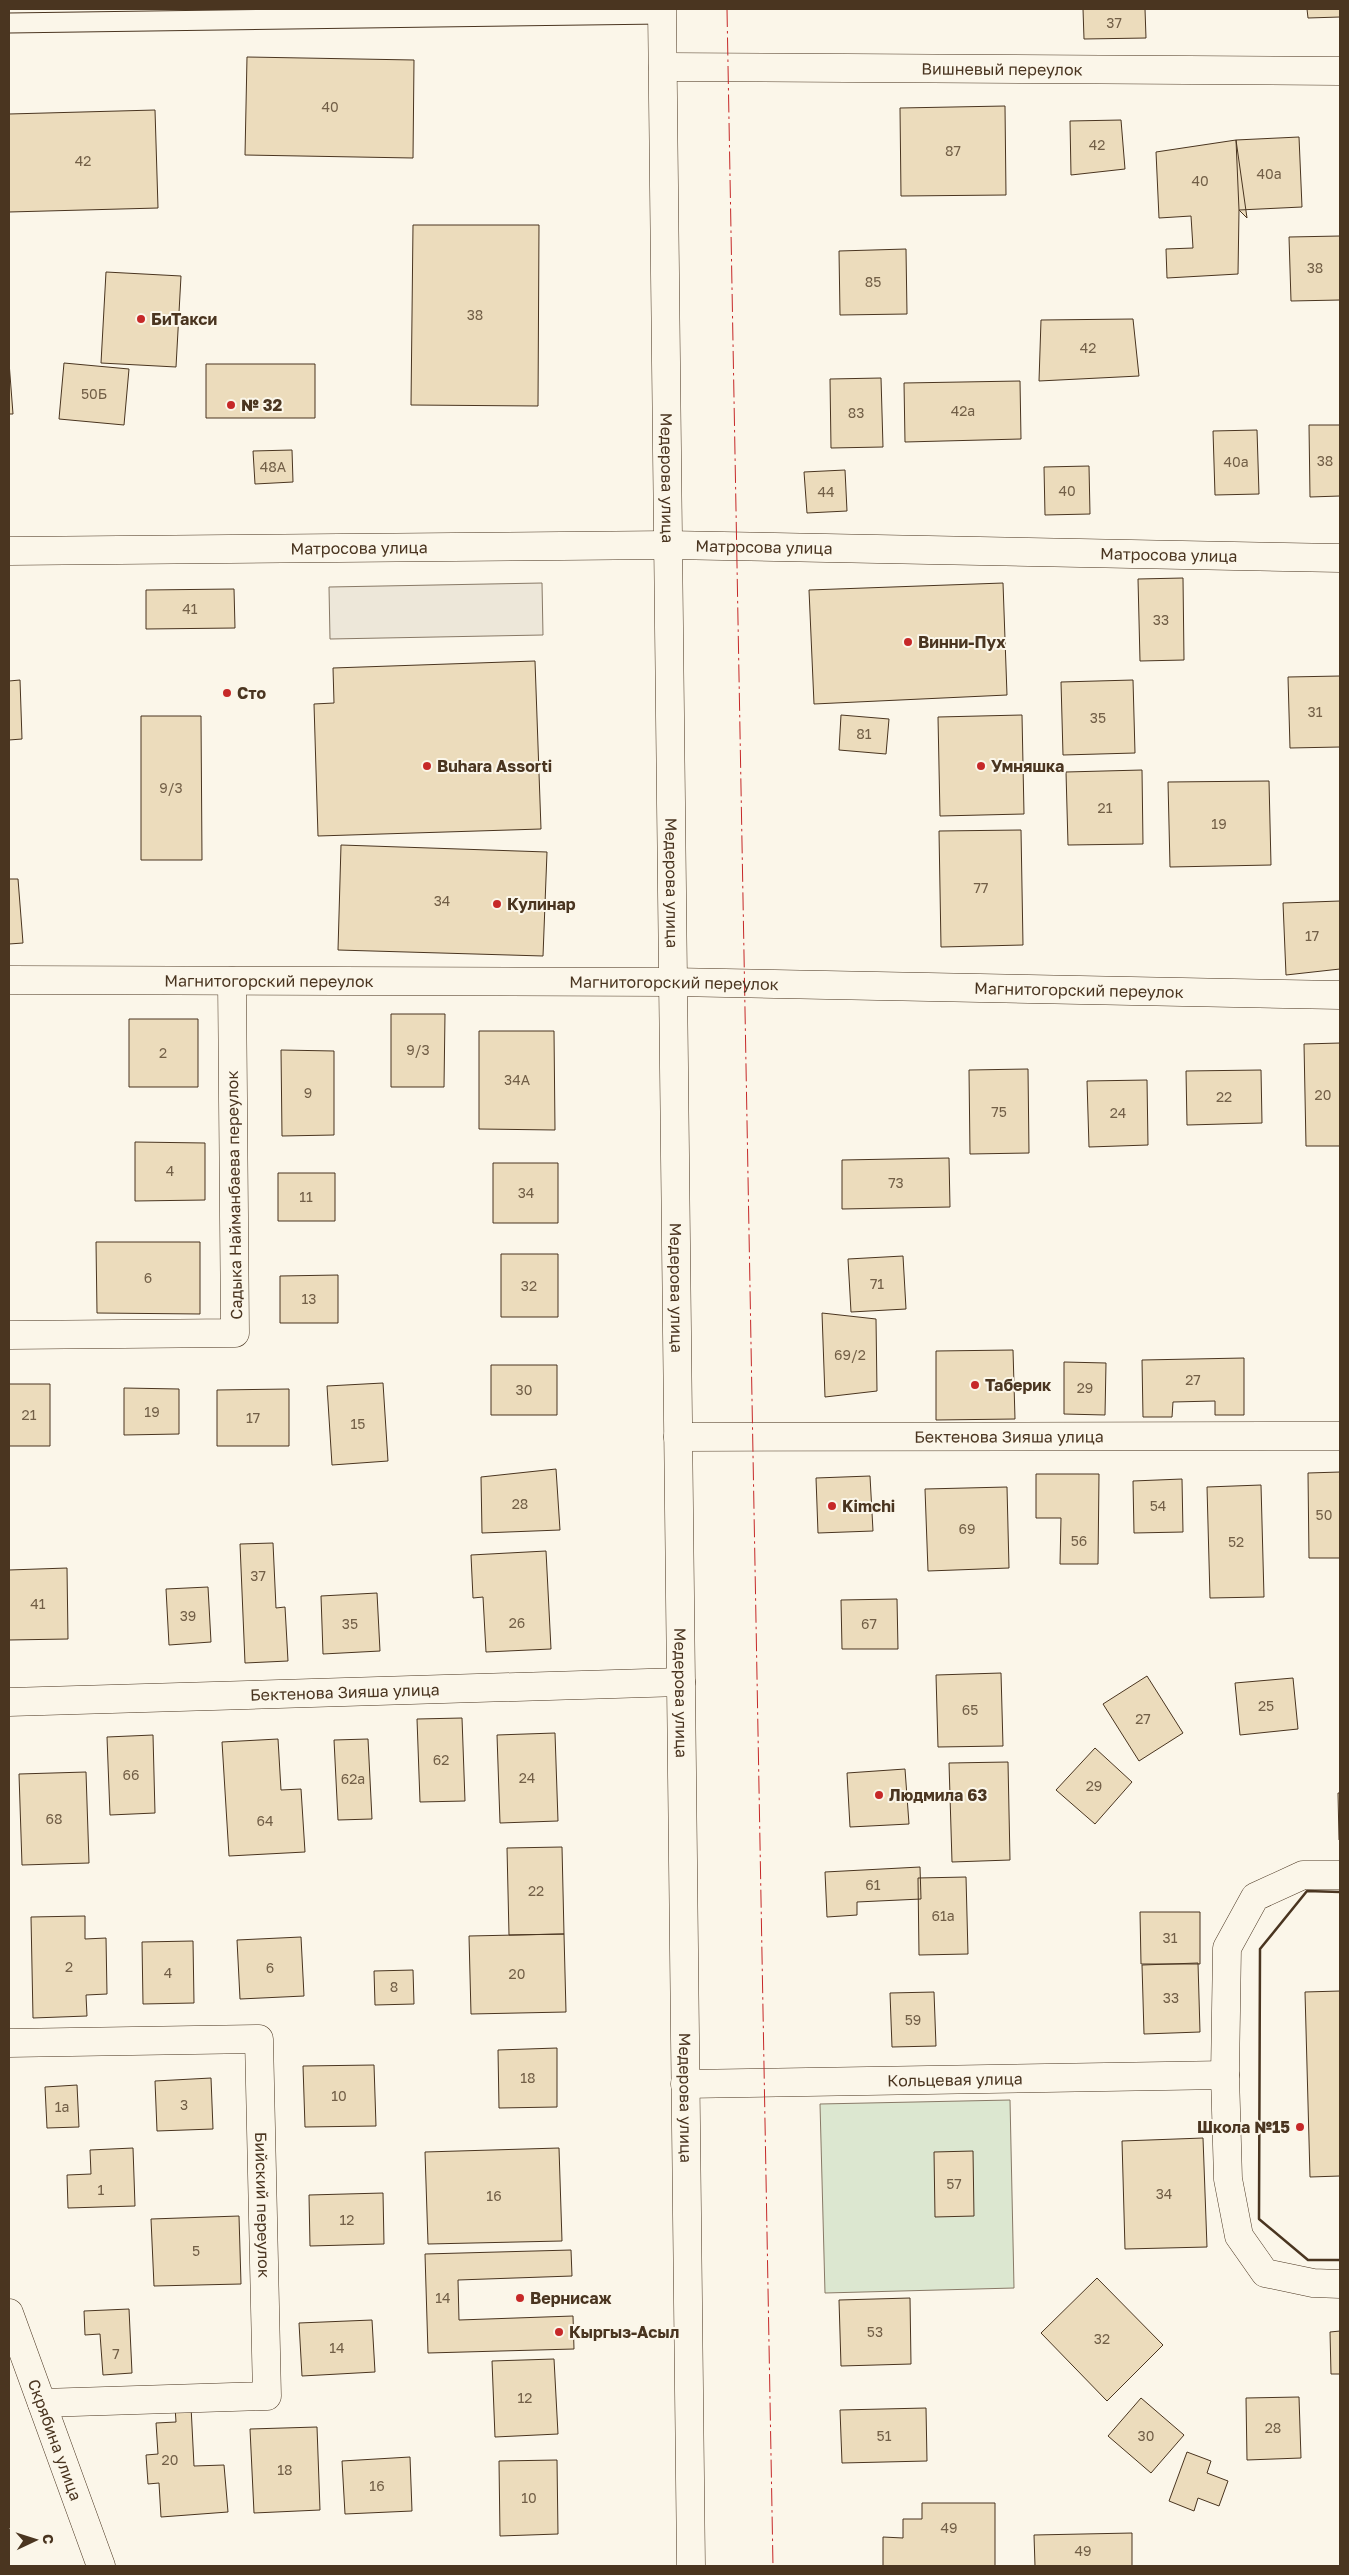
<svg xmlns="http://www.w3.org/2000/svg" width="1349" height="2575" viewBox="0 0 1349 2575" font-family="'Golos Text',sans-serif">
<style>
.green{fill:#dce7d0;stroke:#887966}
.parking{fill:#ede7d9;stroke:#887966}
.building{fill:#ecdcbc;stroke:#4a3520}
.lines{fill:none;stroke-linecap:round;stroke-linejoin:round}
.service-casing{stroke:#4a3520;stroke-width:21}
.minor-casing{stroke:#4a3520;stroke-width:29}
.secondary-casing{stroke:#4a3520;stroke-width:29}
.service{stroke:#fbf6e9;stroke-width:19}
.minor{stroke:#fbf6e9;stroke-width:28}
.secondary{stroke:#fbf6e9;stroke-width:28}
.wall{stroke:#4a3520;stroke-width:2.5}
.power{stroke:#c62828;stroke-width:1;stroke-dasharray:18 4 2.5 4;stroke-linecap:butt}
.poi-dot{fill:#c62828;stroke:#fbf6e9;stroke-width:2}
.labels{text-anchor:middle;stroke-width:4;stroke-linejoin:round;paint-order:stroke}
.number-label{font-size:14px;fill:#725f47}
.street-label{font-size:16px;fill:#4a3520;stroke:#fbf6e9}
.poi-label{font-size:16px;font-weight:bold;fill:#4a3520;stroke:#fbf6e9;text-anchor:start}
</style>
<rect width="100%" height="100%" fill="#fbf6e9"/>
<path class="green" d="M1010,2100L1014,2288L825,2293L820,2104Z"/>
<path class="parking" d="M542,583L543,635L330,639L329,587Z"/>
<path class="building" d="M1083,9H1145L1146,38L1084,39Z
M1307,9H1340V17L1308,18Z
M247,57L414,60L413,158L245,155Z
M1005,106L1006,195L901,196L900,108Z
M155,110L158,208L9,212V114Z
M1121,120L1125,169L1071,175L1070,121Z
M1299,137L1302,207L1239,210L1236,140Z
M1236,140L1247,218L1239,210L1238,274L1167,278L1166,249L1193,248L1191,216L1159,218L1156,152Z
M413,225H539L538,406L411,405Z
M1340,236V300L1291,301L1289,237Z
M906,249L907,314L840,315L839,251Z
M106,272L181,276L176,367L101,363Z
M1133,319L1139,376L1039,381L1041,320Z
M9,362L13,414H9Z
M64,363L129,369L124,425L59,419Z
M206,364H315V418H206Z
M881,378L883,447L831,448L830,379Z
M1020,381L1021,439L905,442L904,383Z
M1309,425H1340V496L1310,497Z
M1257,430L1259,494L1215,495L1213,431Z
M292,450L293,482L255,484L253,451Z
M1089,466L1090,514L1045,515L1044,467Z
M845,470L847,511L807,513L804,472Z
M1183,578L1184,660L1140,661L1138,579Z
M1003,583L1007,695L814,704L809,590Z
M234,589L235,628L146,629V590Z
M535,661L541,829L318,836L314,704L334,703L333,668Z
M1340,676V747L1290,748L1288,677Z
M20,680L22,739L9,740V681Z
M1133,680L1135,753L1063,755L1061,682Z
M841,715L889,719L886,754L839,750Z
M1022,715L1024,814L940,816L938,717Z
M141,716H201L202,860H141Z
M1142,770L1143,844L1068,845L1066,772Z
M1269,781L1271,865L1170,867L1168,782Z
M1021,830L1023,945L941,947L939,831Z
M341,845L547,852L543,956L338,950Z
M9,879H18L23,943L9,944Z
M1340,901V969L1286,975L1283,903Z
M391,1014H445L444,1087H391Z
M129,1019H198V1087H129Z
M479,1031H554L555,1130L479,1129Z
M1340,1043V1146H1306L1304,1044Z
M281,1050L334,1051V1135L282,1136Z
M1028,1069L1029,1153L970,1154L969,1070Z
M1261,1070L1262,1123L1187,1125L1186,1071Z
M1147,1080L1148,1145L1089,1147L1087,1081Z
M135,1142L205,1143V1200L135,1201Z
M949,1158L950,1207L842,1209V1160Z
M493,1163H558V1223H493Z
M278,1173H335V1221H278Z
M96,1242H200V1314L97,1313Z
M501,1254H558V1317H501Z
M903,1256L906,1309L851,1312L848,1259Z
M338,1275V1323H280V1276Z
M822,1313L876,1319L877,1391L825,1397Z
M1013,1350L1015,1419L936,1420V1351Z
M1244,1358V1415H1215V1401L1173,1402L1172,1417H1143L1142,1360Z
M1064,1362L1106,1363L1105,1415L1064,1414Z
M491,1365H557V1415H491Z
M383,1383L388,1461L332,1465L327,1386Z
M9,1384H50V1446H9Z
M124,1388L179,1389V1434L124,1435Z
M289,1389V1446H217V1390Z
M556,1469L560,1530L482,1533L481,1477Z
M1340,1472V1558H1309L1308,1473Z
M1036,1474H1099L1098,1564H1060L1061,1518H1036Z
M870,1476L873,1531L818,1533L816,1478Z
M1182,1479L1183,1532L1134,1533L1133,1481Z
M1261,1485L1264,1597L1210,1598L1207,1487Z
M1007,1487L1009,1568L928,1571L925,1489Z
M273,1543L276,1608L285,1607L288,1661L245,1663L240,1544Z
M546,1551L551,1649L486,1652L483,1597L473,1598L471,1555Z
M67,1568L68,1639L9,1640V1570Z
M208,1587L211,1642L169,1645L166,1589Z
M377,1593L380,1651L323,1654L321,1596Z
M897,1599L898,1649H842L841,1600Z
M1001,1673L1003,1746L938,1747L936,1675Z
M1147,1676L1183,1733L1139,1761L1103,1704Z
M1293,1678L1298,1729L1240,1735L1235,1683Z
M462,1718L465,1801L420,1802L417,1719Z
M555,1733L558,1821L500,1823L497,1735Z
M153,1735L155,1813L110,1815L107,1737Z
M278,1739L281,1790L301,1789L305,1852L229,1856L222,1742Z
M368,1739L372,1819L338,1820L334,1740Z
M1095,1748L1132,1782L1095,1824L1056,1790Z
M1008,1762L1010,1860L952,1862L949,1763Z
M905,1769L909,1824L850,1827L847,1773Z
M86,1772L89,1863L22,1865L19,1774Z
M1338,1793H1340V1840H1339Z
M562,1847L564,1934L509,1935L507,1848Z
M920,1867L921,1899L857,1902V1915L827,1917L825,1872Z
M966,1877L968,1954L919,1955L918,1878Z
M1140,1912H1200V1964H1141Z
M85,1916V1939L106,1938L107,1994L86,1995L87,2016L33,2018L31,1917Z
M564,1934L566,2012L471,2014L469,1936Z
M301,1937L304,1996L240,1999L237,1940Z
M193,1941L194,2003L143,2004L142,1942Z
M1198,1963L1200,2032L1144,2034L1142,1965Z
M413,1970L414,2004L375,2005L374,1971Z
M1340,1991V2176L1310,2177L1305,1992Z
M934,1992L936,2046L892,2047L890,1993Z
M557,2048V2107L499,2108L498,2050Z
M374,2065L376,2126L305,2127L303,2066Z
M211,2078L213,2129L157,2131L155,2081Z
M77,2085L79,2127L47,2128L45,2087Z
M1203,2138L1207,2247L1125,2249L1122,2141Z
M133,2148L135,2206L68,2208L67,2175L91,2174L90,2150Z
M559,2148L562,2241L428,2244L425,2152Z
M973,2151L974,2216L935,2217L934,2152Z
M383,2193L384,2244L310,2246L309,2195Z
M239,2216L241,2284L154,2286L151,2219Z
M571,2250L572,2276L458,2280L459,2320L573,2316L574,2349L428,2353L425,2254Z
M1097,2278L1163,2345L1107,2401L1041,2333Z
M910,2298L911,2364L841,2366L839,2300Z
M129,2309L132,2373L103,2375L100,2334L85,2335L84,2311Z
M372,2320L375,2372L302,2376L299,2323Z
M1340,2331V2374H1331L1330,2332Z
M554,2359L558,2434L495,2437L492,2361Z
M1299,2397L1301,2458L1247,2460L1246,2398Z
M1141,2398L1184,2435L1151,2473L1108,2436Z
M191,2406L194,2466L224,2465L228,2512L161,2517L159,2483L148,2484L146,2455L158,2454L156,2423L176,2422L175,2407Z
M926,2408L927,2461L842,2463L840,2410Z
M317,2427L320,2510L254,2513L250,2429Z
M1187,2452L1211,2461L1207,2473L1228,2481L1219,2506L1198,2498L1194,2511L1169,2501Z
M410,2457L412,2511L345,2514L342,2461Z
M557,2460L558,2534L500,2536L499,2461Z
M922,2503H995V2566H883V2537L903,2538V2519H922Z
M1132,2533V2566H1035L1034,2535Z"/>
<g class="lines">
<defs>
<path id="service" d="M9,23L662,14"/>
<g id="minor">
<path id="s1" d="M663,67L1340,71"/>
<path id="s2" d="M9,551L668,545L1340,558"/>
<path id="s3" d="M9,980L673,982L1340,995"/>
<path d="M9,1335L235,1333L232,981"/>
<path id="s4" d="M678,1437L1340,1436"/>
<path id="s5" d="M9,1702L681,1682"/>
<path d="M1340,1875H1303L1255,1897L1227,1948L1225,2075L1228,2179L1239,2236L1265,2273L1313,2283L1340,2284"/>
<path id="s6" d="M9,2043L259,2039L267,2396L42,2403"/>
<path id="s7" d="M685,2084L1225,2075"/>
<path id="s8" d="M9,2313L101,2566"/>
</g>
<g id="secondary">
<path id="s9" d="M662,9L691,2566"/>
</g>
</defs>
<use href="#service" class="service-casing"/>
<use href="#minor" class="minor-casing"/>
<use href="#secondary" class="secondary-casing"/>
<use href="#service" class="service"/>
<use href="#minor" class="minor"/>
<use href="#secondary" class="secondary"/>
<path class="wall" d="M1340,1892L1307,1891L1260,1949L1259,2219L1308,2260H1340"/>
<path class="power" d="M727,9L773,2566"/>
</g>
<g class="poi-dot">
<circle cx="141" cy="319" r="5"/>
<circle cx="231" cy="405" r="5"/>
<circle cx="908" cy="642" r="5"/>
<circle cx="227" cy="693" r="5"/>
<circle cx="427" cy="766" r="5"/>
<circle cx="981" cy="766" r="5"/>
<circle cx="497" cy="904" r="5"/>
<circle cx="975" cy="1385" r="5"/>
<circle cx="832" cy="1506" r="5"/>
<circle cx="879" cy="1795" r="5"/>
<circle cx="1300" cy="2127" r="5"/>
<circle cx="520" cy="2298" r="5"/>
<circle cx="559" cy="2332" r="5"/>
</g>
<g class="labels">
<g class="number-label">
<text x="1114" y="28">37</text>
<text x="330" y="112">40</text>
<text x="1097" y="150">42</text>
<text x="953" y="156">87</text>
<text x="83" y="166">42</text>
<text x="1269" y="179">40а</text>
<text x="1200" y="186">40</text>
<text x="1315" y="273">38</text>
<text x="873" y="287">85</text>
<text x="475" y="320">38</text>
<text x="1088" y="353">42</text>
<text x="94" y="399">50Б</text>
<text x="963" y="416">42а</text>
<text x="856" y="418">83</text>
<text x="1325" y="466">38</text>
<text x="1236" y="467">40а</text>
<text x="273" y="472">48А</text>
<text x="1067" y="496">40</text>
<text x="826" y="497">44</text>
<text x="190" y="614">41</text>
<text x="1161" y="625">33</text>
<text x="1315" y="717">31</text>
<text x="1098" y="723">35</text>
<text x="864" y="739">81</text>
<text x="171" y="793">9/3</text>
<text x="1105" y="813">21</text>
<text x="1219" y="829">19</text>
<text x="981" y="893">77</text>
<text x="442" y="906">34</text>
<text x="1312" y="941">17</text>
<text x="418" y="1055">9/3</text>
<text x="163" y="1058">2</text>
<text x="517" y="1085">34А</text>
<text x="308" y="1098">9</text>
<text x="1323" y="1100">20</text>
<text x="1224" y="1102">22</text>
<text x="999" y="1117">75</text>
<text x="1118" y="1118">24</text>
<text x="170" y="1176">4</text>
<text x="896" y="1188">73</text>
<text x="526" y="1198">34</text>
<text x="306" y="1202">11</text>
<text x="148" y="1283">6</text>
<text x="877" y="1289">71</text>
<text x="529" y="1291">32</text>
<text x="309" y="1304">13</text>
<text x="850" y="1360">69/2</text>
<text x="1193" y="1385">27</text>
<text x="1085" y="1393">29</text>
<text x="524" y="1395">30</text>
<text x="152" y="1417">19</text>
<text x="29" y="1420">21</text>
<text x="253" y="1423">17</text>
<text x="358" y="1429">15</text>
<text x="520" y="1509">28</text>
<text x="1158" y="1511">54</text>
<text x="1324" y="1520">50</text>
<text x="967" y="1534">69</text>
<text x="1079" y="1546">56</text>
<text x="1236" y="1547">52</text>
<text x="258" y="1581">37</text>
<text x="38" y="1609">41</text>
<text x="188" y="1621">39</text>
<text x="517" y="1628">26</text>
<text x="350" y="1629">35</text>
<text x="869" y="1629">67</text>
<text x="1266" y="1711">25</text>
<text x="970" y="1715">65</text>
<text x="1143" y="1724">27</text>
<text x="441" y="1765">62</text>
<text x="131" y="1780">66</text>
<text x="527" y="1783">24</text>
<text x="353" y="1784">62a</text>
<text x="1094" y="1791">29</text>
<text x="54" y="1824">68</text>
<text x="265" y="1826">64</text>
<text x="873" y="1890">61</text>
<text x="536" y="1896">22</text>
<text x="943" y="1921">61a</text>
<text x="1170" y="1943">31</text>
<text x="69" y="1972">2</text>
<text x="270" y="1973">6</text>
<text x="168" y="1978">4</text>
<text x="517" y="1979">20</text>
<text x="394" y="1992">8</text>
<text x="1171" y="2003">33</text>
<text x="913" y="2025">59</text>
<text x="528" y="2083">18</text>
<text x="339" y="2101">10</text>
<text x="184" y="2110">3</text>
<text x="62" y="2112">1a</text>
<text x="954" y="2189">57</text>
<text x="101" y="2195">1</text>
<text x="1164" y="2199">34</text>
<text x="494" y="2201">16</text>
<text x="347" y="2225">12</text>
<text x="196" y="2256">5</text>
<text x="443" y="2303">14</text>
<text x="875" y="2337">53</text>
<text x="1102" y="2344">32</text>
<text x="337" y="2353">14</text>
<text x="116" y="2359">7</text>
<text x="525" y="2403">12</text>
<text x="1273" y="2433">28</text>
<text x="884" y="2441">51</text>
<text x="1146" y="2441">30</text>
<text x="170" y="2465">20</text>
<text x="285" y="2475">18</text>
<text x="377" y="2491">16</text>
<text x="529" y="2503">10</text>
<text x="949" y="2533">49</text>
<text x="1083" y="2556">49</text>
</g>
<g class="street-label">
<text dy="6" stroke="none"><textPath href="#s1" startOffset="339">Вишневый переулок</textPath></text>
<text dy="6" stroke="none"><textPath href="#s9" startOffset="469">Медерова улица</textPath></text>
<text dy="6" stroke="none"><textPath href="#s2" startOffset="755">Матросова улица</textPath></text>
<text dy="6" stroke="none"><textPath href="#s2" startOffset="350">Матросова улица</textPath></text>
<text dy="6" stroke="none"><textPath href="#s2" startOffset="1160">Матросова улица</textPath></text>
<text dy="6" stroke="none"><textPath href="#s9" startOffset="874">Медерова улица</textPath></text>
<text dy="6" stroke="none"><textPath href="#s3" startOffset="260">Магнитогорский переулок</textPath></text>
<text dy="6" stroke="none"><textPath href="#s3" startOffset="665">Магнитогорский переулок</textPath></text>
<text dy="6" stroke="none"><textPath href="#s3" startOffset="1070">Магнитогорский переулок</textPath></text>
<text transform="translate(234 1195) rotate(-91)" y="6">Садыка Найманбаева переулок</text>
<text dy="6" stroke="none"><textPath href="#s9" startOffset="1279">Медерова улица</textPath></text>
<text dy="6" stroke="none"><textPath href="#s4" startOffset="331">Бектенова Зияша улица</textPath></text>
<text dy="6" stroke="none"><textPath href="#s9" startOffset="1684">Медерова улица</textPath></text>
<text dy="6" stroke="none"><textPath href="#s5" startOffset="336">Бектенова Зияша улица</textPath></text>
<text dy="6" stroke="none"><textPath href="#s7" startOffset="270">Кольцевая улица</textPath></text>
<text dy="6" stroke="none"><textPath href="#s9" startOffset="2089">Медерова улица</textPath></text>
<text dy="6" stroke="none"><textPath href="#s6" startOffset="416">Бийский переулок</textPath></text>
<text dy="6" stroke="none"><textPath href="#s8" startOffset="135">Скрябина улица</textPath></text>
</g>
<g class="poi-label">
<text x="151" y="325">БиТакси</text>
<text x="241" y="411">№ 32</text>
<text x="918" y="648">Винни-Пух</text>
<text x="237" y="699">Сто</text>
<text x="437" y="772">Buhara Assorti</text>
<text x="991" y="772">Умняшка</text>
<text x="507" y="910">Кулинар</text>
<text x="985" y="1391">Таберик</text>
<text x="842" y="1512">Kimchi</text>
<text x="889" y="1801">Людмила 63</text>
<text x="1290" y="2133" text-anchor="end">Школа №15</text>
<text x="530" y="2304">Вернисаж</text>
<text x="569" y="2338">Кыргыз-Асыл</text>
</g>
</g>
<rect width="1349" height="2575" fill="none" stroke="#4a3520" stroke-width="20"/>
<g transform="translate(35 2540) rotate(86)" stroke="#fbf6e9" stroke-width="4" paint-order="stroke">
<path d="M0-4L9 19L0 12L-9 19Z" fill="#4a3520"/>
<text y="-8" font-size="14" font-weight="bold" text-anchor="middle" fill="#4a3520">С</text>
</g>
</svg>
